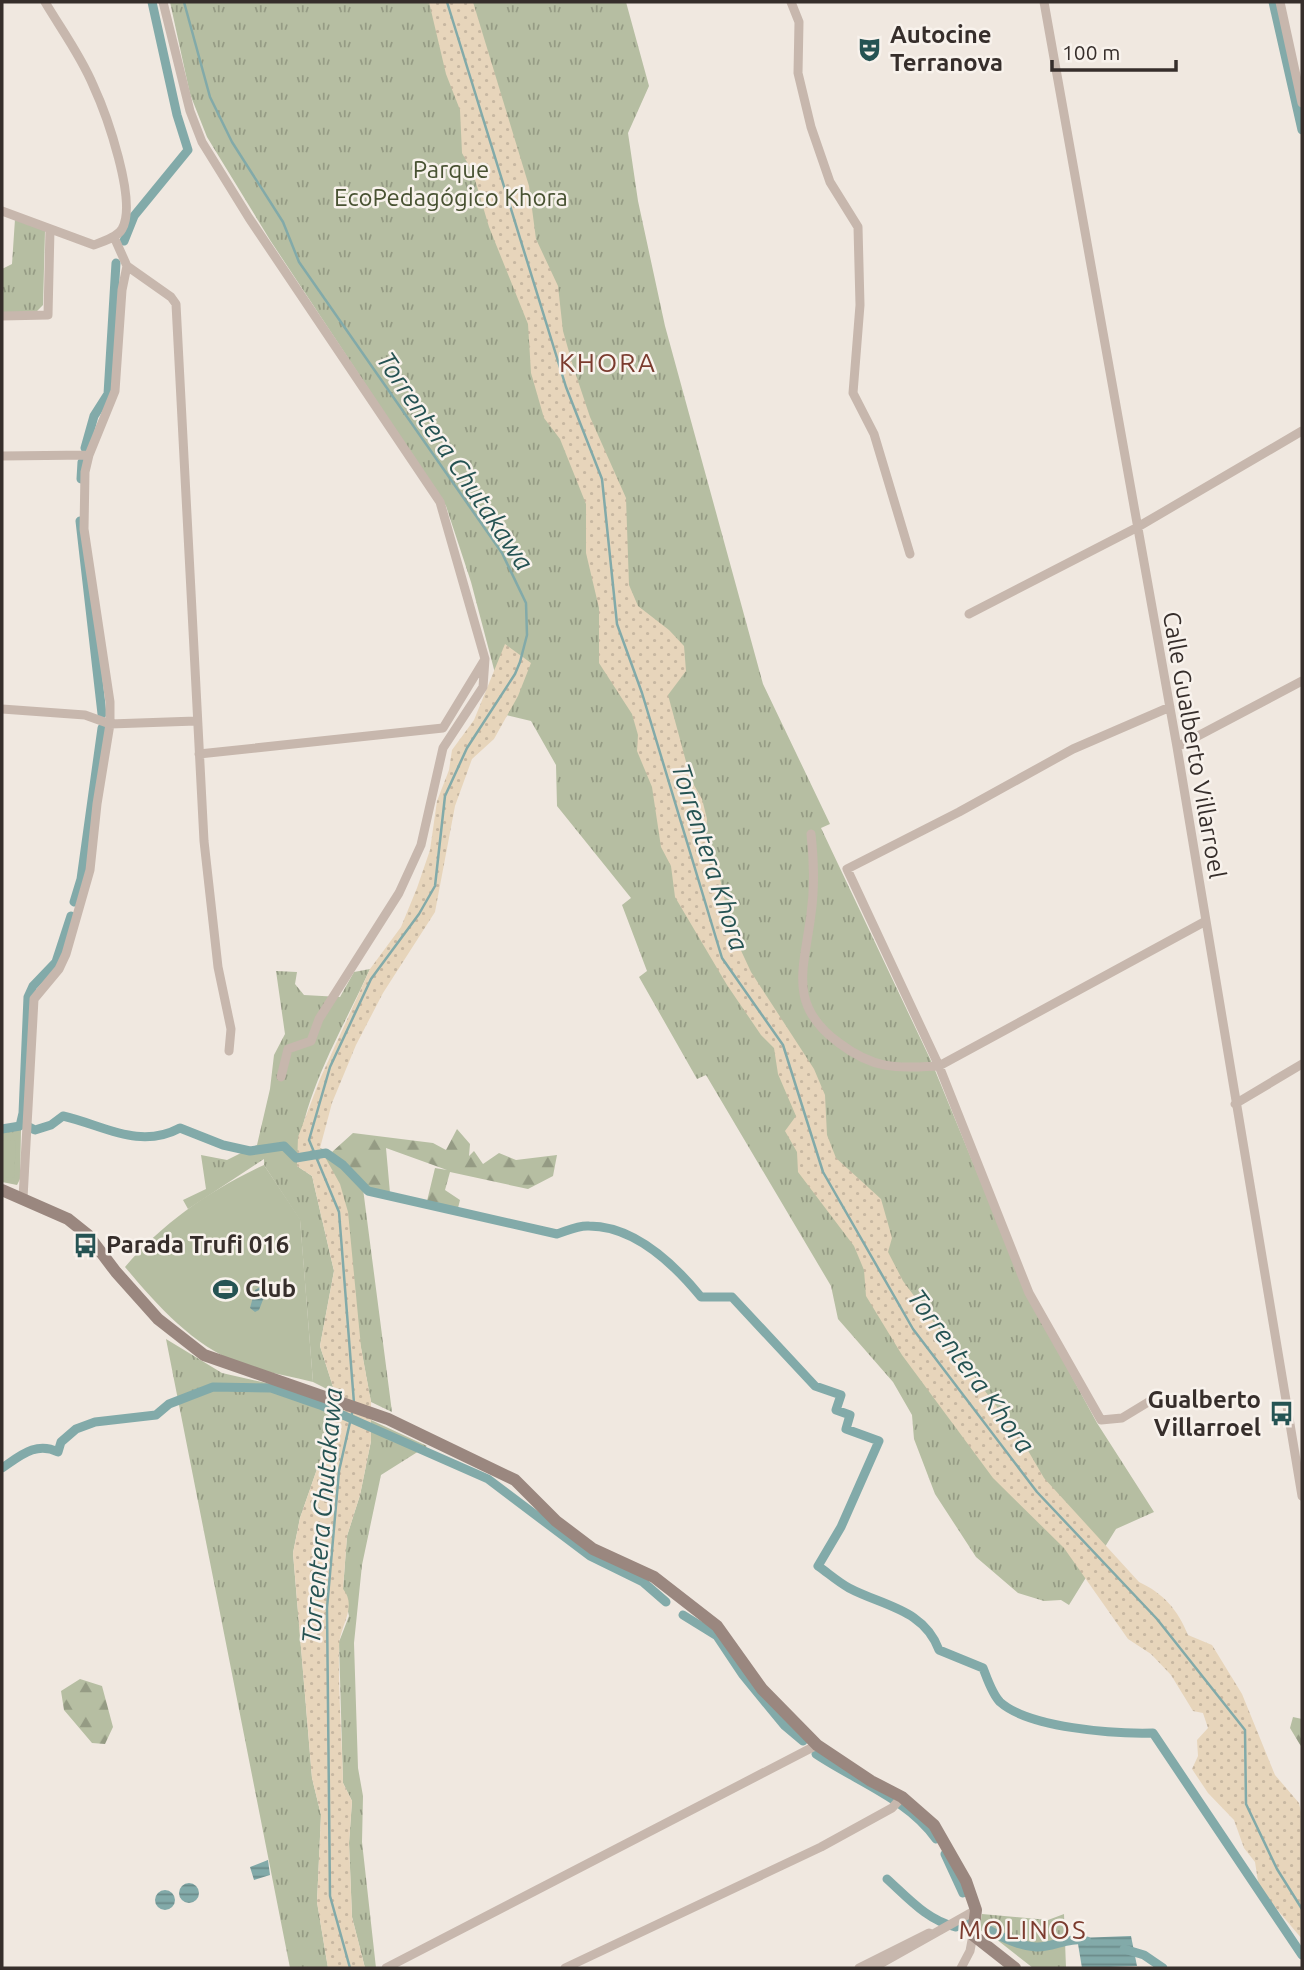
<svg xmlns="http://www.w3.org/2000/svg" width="1304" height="1970" viewBox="0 0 1304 1970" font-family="Ubuntu,sans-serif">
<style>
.grass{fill:url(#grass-tufts)}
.forest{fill:url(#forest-firs)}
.sand{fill:url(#sand-dots)}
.pitch{fill:#b6bea2}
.water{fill:url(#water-rules)}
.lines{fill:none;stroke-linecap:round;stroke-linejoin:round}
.stream{stroke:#82aaa9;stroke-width:2.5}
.canal{stroke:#82aaa9;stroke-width:9}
.street{stroke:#c7b7ad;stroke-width:9}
.secondary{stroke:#9a877f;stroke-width:12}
.labels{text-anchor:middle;stroke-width:5;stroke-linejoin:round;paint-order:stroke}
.poi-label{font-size:24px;font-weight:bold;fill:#362e2b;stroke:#f8f2ec;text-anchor:start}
.park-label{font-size:24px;fill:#485232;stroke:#f8f2ec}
.street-label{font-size:24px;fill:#362e2b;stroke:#f8f2ec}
.neighbourhood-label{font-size:26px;letter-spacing:2px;fill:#7b3b2e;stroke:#f8f2ec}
.water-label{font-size:26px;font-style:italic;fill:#255353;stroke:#f8f2ec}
</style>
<defs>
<pattern id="grass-tufts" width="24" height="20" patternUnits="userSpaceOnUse" patternTransform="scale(1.75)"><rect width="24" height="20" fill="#b6bea2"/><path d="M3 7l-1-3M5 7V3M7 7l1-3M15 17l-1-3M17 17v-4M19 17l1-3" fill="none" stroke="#959b84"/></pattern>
<pattern id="forest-firs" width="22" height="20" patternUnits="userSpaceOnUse" patternTransform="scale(1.75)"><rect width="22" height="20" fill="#b6bea2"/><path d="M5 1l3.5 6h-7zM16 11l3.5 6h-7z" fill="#959b84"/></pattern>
<pattern id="sand-dots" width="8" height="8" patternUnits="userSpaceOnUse" patternTransform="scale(1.75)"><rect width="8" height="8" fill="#e7d5bb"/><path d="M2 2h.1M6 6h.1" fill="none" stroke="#c7b7a1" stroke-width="1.8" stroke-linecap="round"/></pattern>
<pattern id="water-rules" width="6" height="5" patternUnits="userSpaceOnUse" patternTransform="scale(1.75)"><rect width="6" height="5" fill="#82aaa9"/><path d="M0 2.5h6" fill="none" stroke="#6b8b8a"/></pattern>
</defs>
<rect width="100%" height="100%" fill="#f0e8e0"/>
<path class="grass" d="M170,2H626L649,86L628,133L638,201L665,326L763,684L830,824L821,828L932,1063L1027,1294L1097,1423L1154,1512L1116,1529L1069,1605L1061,1600L1044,1601L1018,1593L976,1557L935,1494L914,1439L912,1415L893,1382L838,1319L831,1286L706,1075L697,1079L639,977L647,971L622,905L631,898L557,806L556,765L531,721L506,715L471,582L446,506L270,240L207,137L190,94Z
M15,219L45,231L43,305L36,312H2V269L12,264Z
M370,969C342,1031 300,1098 297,1166L312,1176L334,1271L320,1346L335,1393L313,1382L300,1220L264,1165V1159L188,1209L183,1200L206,1189L201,1155L227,1160L257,1145L270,1089L274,1055L285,1034L276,971L297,972L295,984L304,995L340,997L354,972Z
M9,1130H21L20,1179L17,1185L2,1182V1133Z
M320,1148L332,1152L362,1181L392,1412L371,1402L326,1160Z
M166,1339L222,1373L271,1384L332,1405V1426L300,1518L293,1553L312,1778L321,1815L317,1902L328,1968H290Z
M371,1420L427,1446L381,1475L362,1565L354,1643L358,1768L363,1796L362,1842L376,1968H365L352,1917L349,1843L352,1801L343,1783L339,1642L349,1616L343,1589L347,1536L360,1495L371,1441Z
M982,1914L1048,1920L1064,1914L1066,1968H1033L991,1935L979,1930Z"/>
<path class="forest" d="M457,1129L470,1144L469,1156L474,1151L483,1164L499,1153L516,1160L557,1155L553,1176L528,1189L450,1172L445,1190L460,1200L458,1208L427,1201L435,1168L447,1170L386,1148L390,1193L368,1187L332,1152L353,1133L433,1143L446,1150Z
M80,1679L102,1686L113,1727L105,1744L92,1743L64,1710L61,1691Z
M1293,1717L1302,1719V1748L1290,1728Z"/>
<path class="sand" d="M429,2H473L529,186L536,239L558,286L563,331L573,366L590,417L626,498L629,585L638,606L669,630L684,646L686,671L668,695L691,780L702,799L707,819L706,840L718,869L731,929L751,972L814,1069L825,1095L827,1135L836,1158L881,1199L892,1238L888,1252L903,1281L1023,1442L1044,1478L1139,1582C1163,1593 1178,1610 1188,1635L1212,1645L1242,1694L1275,1775L1299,1803L1302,1817V1939L1259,1888L1255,1862L1244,1848L1234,1820L1208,1793L1192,1769L1198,1756L1197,1740L1208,1728L1203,1713L1193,1711L1171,1675L1151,1654L1128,1639L1064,1548L993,1478L902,1355L866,1296L864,1270L854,1246L798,1172L797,1152L785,1131L796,1116L778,1074L774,1048L761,1035L727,985L675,897L671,866L661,847L652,787L637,751L638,735L632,714L599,663V608L586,553V504L560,439L544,418L531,373L528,324L489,227L473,173L462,153L460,110L446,74Z
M505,644L531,663L518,696L494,739L472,759L455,806L435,912L383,993L356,1045L332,1103L320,1148L340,1184L348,1212L361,1347L371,1402V1441L360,1495L347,1536L343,1589C358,1607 339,1627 339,1646C338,1691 342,1737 343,1783L352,1801L349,1843L352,1917L365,1968H328L317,1902L321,1815L312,1778L293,1553L300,1518L332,1426L335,1393L320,1346L334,1271L312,1176L297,1166L298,1137L320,1079L370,969L401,927L417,888L430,850L437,801L449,770L452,750L474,720Z"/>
<path class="pitch" d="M2,1140L16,1141L14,1178L2,1177Z
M264,1165L300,1219L313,1382C289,1376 262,1372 239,1363C192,1345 156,1304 125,1267C164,1222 210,1190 264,1165Z"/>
<path class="water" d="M260,1287L266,1292L259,1310L255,1312L250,1308L255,1290Z
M268,1860L270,1875L254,1880L250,1867Z
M179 1893a10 10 0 1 1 20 0a10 10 0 1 1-20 0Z
M155 1900a10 10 0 1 1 20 0a10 10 0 1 1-20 0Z
M1131,1936L1137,1966L1082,1968L1077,1938Z"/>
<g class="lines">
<path class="stream" d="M184,2L210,97L232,142L283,222L299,262L502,553L526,603L527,635L520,662L515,674L467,748L445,796L435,886L419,914L371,979L330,1067L309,1140L339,1212L354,1403
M447,2L566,387L602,479L617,624L642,693L722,958L783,1045L823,1172L913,1329L1037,1492L1157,1619L1245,1730L1246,1804L1277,1869L1302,1909
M350,1968L330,1896L327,1608L339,1471L353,1409"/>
<path class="canal" d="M1273,2L1302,130
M124,241L134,216L188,150L177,115L152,2
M85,448L94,416L108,394L116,263
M81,479L82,462
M80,521L102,714
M74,902L81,879L102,728
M29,1127L35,1130L51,1125L63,1116C103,1125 139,1150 180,1128L223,1145L250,1151L284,1146L296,1158L326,1153L343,1165L368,1191L557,1234C567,1231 578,1225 589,1226C634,1226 674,1264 701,1297H732L815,1386L841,1395L836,1410L850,1415L846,1429L879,1441L841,1527L818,1566C828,1573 838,1582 849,1588C883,1606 924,1609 939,1650L983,1668C987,1678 992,1694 1000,1702C1029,1728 1114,1734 1153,1733L1302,1955
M2,1129L20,1126L23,1113L28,997L33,986L56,962L71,916
M2,1468C20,1456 36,1441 58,1452L61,1442L76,1429L95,1422L156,1415L169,1404L213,1387L271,1388L320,1405L488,1479L590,1556L643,1582L666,1602
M683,1615L717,1636L743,1675L784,1725L803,1741
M816,1754C856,1781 908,1799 936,1839
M945,1854L963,1893
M887,1879C908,1898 928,1921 956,1927L966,1921
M987,1929C1002,1937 1018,1946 1036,1947C1053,1948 1069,1936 1087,1941
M1124,1949L1144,1955L1163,1968"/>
<path class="street" d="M163,2L190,111L202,142L249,218L440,502L485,659L483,687L443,748L421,845L399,893L319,1019L311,1041L288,1049L281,1077
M791,2L799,22L798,73L811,127L830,182L858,227L860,305L853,393L874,434L910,554
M1044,2L1177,747L1302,1496
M1280,2L1302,103
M2,211L94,245C103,241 117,238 122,229C138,202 106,113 93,85C81,56 61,29 45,2
M127,266L171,297L176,304L204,841L218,967L231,1029L229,1051
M2,316L48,315L50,229
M2,456L89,455
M969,614L1136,528L1302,431
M2,709L85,715L110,724L196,721
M1177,747L1302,681
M199,754L443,728L485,659
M811,834C814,861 815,886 811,914C804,969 787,1005 839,1043C875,1070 896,1068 939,1066L1204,922
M1235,1104L1302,1064
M23,1198L34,999L59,969L66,954L90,870L97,804L110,724V702L84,529L85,472L89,455L115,391L122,290L127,266L114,237
M1150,1401L1122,1418L1101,1420L1029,1293L939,1066L847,869L959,812L1073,749L1170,707
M386,1968L817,1745
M565,1968L821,1847L892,1808L902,1797
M859,1968L929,1933
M873,1968L976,1910
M961,1968L970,1951L973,1935"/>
<path class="secondary" d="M2,1190L68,1219L88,1235L116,1272L158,1319L204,1355L388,1419L515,1480L556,1521L593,1549L654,1577L717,1626L762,1689L817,1745L871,1781L902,1797L934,1825L966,1881L976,1910L973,1935L1015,1968"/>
</g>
<defs>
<symbol id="theatre-bare" viewBox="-9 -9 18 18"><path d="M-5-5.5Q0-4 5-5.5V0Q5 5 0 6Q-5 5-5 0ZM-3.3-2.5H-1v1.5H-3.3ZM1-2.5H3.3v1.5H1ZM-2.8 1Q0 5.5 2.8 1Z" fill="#255353" stroke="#f8f2ec" stroke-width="2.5" paint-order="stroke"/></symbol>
<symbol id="bus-bare" viewBox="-9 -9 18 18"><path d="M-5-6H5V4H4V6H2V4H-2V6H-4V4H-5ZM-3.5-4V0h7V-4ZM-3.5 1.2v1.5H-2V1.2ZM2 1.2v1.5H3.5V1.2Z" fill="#255353" stroke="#f8f2ec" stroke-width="2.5" paint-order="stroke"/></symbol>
<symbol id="stadium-bare" viewBox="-9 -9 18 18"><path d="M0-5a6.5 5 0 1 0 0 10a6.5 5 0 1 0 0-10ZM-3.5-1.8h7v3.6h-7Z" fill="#255353" stroke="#f8f2ec" stroke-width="2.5" paint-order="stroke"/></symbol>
</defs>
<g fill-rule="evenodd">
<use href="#theatre-bare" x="852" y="32" width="35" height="35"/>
<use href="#bus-bare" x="68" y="1228" width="35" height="35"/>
<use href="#stadium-bare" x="208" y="1272" width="35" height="35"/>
<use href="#bus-bare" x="1264" y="1396" width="35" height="35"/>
</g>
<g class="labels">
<g class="poi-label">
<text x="890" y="43">Autocine<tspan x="890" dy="28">Terranova</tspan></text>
<text x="106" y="1253">Parada Trufi 016</text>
<text x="245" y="1297">Club</text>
<text x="1261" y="1408" text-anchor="end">Gualberto<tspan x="1261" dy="28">Villarroel</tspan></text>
</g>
<g class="park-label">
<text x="451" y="178">Parque<tspan x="451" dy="28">EcoPedagógico Khora</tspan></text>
</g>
<g class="street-label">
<text transform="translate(1194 745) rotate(80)" y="8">Calle Gualberto Villarroel</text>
</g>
<g class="neighbourhood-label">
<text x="608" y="372">KHORA</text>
<text x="1023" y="1939">MOLINOS</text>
</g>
<g class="water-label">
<text transform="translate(455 461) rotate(56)" y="9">Torrentera Chutakawa</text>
<text transform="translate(710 857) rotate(72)" y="9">Torrentera Khora</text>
<text transform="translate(971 1371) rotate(54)" y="9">Torrentera Khora</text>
<text transform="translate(322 1516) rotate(-85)" y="9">Torrentera Chutakawa</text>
</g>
</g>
<rect width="1304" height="1970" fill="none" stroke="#362e2b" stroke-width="7"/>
<path d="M1052 60v10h124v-10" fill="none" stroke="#362e2b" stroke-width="3.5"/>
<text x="1062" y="60" font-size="21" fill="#362e2b" stroke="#f8f2ec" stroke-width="5" paint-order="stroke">100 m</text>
</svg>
